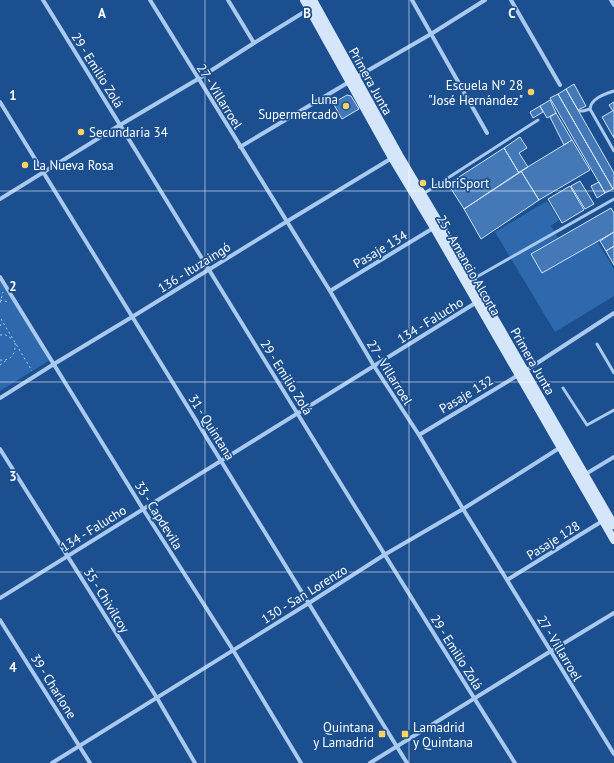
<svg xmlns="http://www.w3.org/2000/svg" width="614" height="763" viewBox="0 0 614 763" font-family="'PT Sans',sans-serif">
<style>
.green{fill:#2e69ad}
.building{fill:#4478b7;stroke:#cfe3fa}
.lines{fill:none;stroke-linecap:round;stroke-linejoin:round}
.path{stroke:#a9c9ee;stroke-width:1;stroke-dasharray:2 3;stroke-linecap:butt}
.lane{stroke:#a9c9ee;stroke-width:3}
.street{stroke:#a9c9ee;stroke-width:4}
.secondary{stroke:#d6e6fa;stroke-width:8}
.grid{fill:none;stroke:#fff;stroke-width:1;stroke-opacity:0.55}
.poi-dot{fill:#ffd166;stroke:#1b4f8f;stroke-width:1.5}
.labels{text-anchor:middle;stroke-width:3.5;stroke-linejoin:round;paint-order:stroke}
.street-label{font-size:13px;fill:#fff;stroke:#1b4f8f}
.poi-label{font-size:13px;fill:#fff;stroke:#1b4f8f;text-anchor:start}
.grid-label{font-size:13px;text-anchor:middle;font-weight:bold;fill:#fff;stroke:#1b4f8f;stroke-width:3.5;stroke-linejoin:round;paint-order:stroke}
</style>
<rect width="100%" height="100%" fill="#1b4f8f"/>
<path class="green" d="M547,201L559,220L551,226L558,238L531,254L542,273L597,241L614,269V296L555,332L495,232Z
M0,281L50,360L0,391Z"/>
<path class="building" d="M574,84L586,106L578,110L566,89Z
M566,89L614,173V189H613L558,94Z
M558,94L613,189L605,193L550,98Z
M347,95L351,96L359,109L342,119L333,103Z
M550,100L556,113L547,118L540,106Z
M614,102V110L613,111L609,105Z
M540,106L543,112L533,118L530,112Z
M614,110V138L602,117Z
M556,113L572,140L564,145L550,117Z
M520,137L527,148L519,153L528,167L519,173L504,148Z
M572,140L590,170L539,200L521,171Z
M504,148L519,173L464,209L448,184Z
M521,171L539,200L481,239L464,209Z
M580,181L594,204L585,209L571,186Z
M599,182L605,193L597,198L591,186Z
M570,186L584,210L562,223L548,199Z
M611,208L614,213V232L542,273L531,254Z
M614,232V246L606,251L600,241Z
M614,246V265L606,251Z"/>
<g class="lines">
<path class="path" d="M0,300L9,302
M0,303L3,292
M1,319L32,371
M0,326L2,322
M0,335H6L12,339
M0,360C11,361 16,354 15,343
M0,365L7,360"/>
<path class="lane" d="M614,91C605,94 591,98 590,109L614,151
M580,111H583L590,109
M423,194L538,120
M473,279L614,199
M597,344L614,373
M563,388L587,425L614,410"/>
<path class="street" d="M43,0C200,254 355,510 515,763
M150,0L330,291L374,366L419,435L463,509L507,580L614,754
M228,0L254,43
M412,0L487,133
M511,0L560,85
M611,0L614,5
M355,78L431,34L485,0
M0,102L407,763
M240,147L349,82
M0,199L120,125L198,79L254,43L309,9
M0,277L143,509L233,650L301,763
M330,291L435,227
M0,398L54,364L132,317L286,222L392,158
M419,435L525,371L614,313
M0,449L157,698L195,763
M584,475L614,457
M507,580L604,520
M0,598L477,302
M0,620L90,763
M52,763L309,603L384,555L463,509L561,447
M370,763L551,651L614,613"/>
<path class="secondary" d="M304,0L392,158L434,228L614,540
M313,0L399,155L440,224L614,525"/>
</g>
<path class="grid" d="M205,0V763M409,0V763M0,191H614M0,382H614M0,572H614"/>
<g class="poi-dot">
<circle cx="531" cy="92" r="4"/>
<circle cx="346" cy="106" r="4"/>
<circle cx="81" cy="132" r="4"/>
<circle cx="25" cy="165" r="4"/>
<circle cx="423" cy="183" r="4"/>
<rect x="378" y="730" width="8" height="8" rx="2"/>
<rect x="401" y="730" width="8" height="8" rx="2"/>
</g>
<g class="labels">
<g class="street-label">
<text transform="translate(98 70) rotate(58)" y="5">29 - Emilio Zolá</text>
<text transform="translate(371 81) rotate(61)" y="5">Primera Junta</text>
<text transform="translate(220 96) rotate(58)" y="5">27 - Villarroel</text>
<text transform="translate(380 249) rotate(-31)" y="5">Pasaje 134</text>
<text transform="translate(469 265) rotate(60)" y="5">25 - Amancio Alcorta</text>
<text transform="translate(194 267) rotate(-32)" y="5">136 - Ituzaingó</text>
<text transform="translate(430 320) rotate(-32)" y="5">134 - Falucho</text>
<text transform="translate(533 361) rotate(60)" y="5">Primera Junta</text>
<text transform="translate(390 372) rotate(58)" y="5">27 - Villarroel</text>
<text transform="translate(287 377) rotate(58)" y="5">29 - Emilio Zolá</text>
<text transform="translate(466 394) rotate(-31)" y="5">Pasaje 132</text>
<text transform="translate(212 427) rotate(58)" y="5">31 - Quintana</text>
<text transform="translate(159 515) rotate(58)" y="5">33 - Capdevila</text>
<text transform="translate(93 528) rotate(-32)" y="5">134 - Falucho</text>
<text transform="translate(553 540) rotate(-32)" y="5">Pasaje 128</text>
<text transform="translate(304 594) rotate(-32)" y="5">130 - San Lorenzo</text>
<text transform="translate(107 600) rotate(58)" y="5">35 - Chivilcoy</text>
<text transform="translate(560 648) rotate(59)" y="5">27 - Villarroel</text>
<text transform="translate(457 652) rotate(58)" y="5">29 - Emilio Zolá</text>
<text transform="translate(54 686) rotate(58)" y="5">39 - Charlone</text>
</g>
<g class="poi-label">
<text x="523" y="90" text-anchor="end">Escuela Nº 28<tspan x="523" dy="15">"José Hernández"</tspan></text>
<text x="338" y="104" text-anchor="end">Luna<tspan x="338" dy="15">Supermercado</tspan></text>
<text x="89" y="137">Secundaria 34</text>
<text x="33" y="170">La Nueva Rosa</text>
<text x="431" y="188">LubriSport</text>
<text x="374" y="732" text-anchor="end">Quintana<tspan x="374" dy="15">y Lamadrid</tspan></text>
<text x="413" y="732">Lamadrid<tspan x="413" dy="15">y Quintana</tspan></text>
</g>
</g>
<g class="grid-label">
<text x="102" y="18">A</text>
<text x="307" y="18">B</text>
<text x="512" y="18">C</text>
<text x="13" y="100">1</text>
<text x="13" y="291">2</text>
<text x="13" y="481">3</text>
<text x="13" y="672">4</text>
</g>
</svg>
